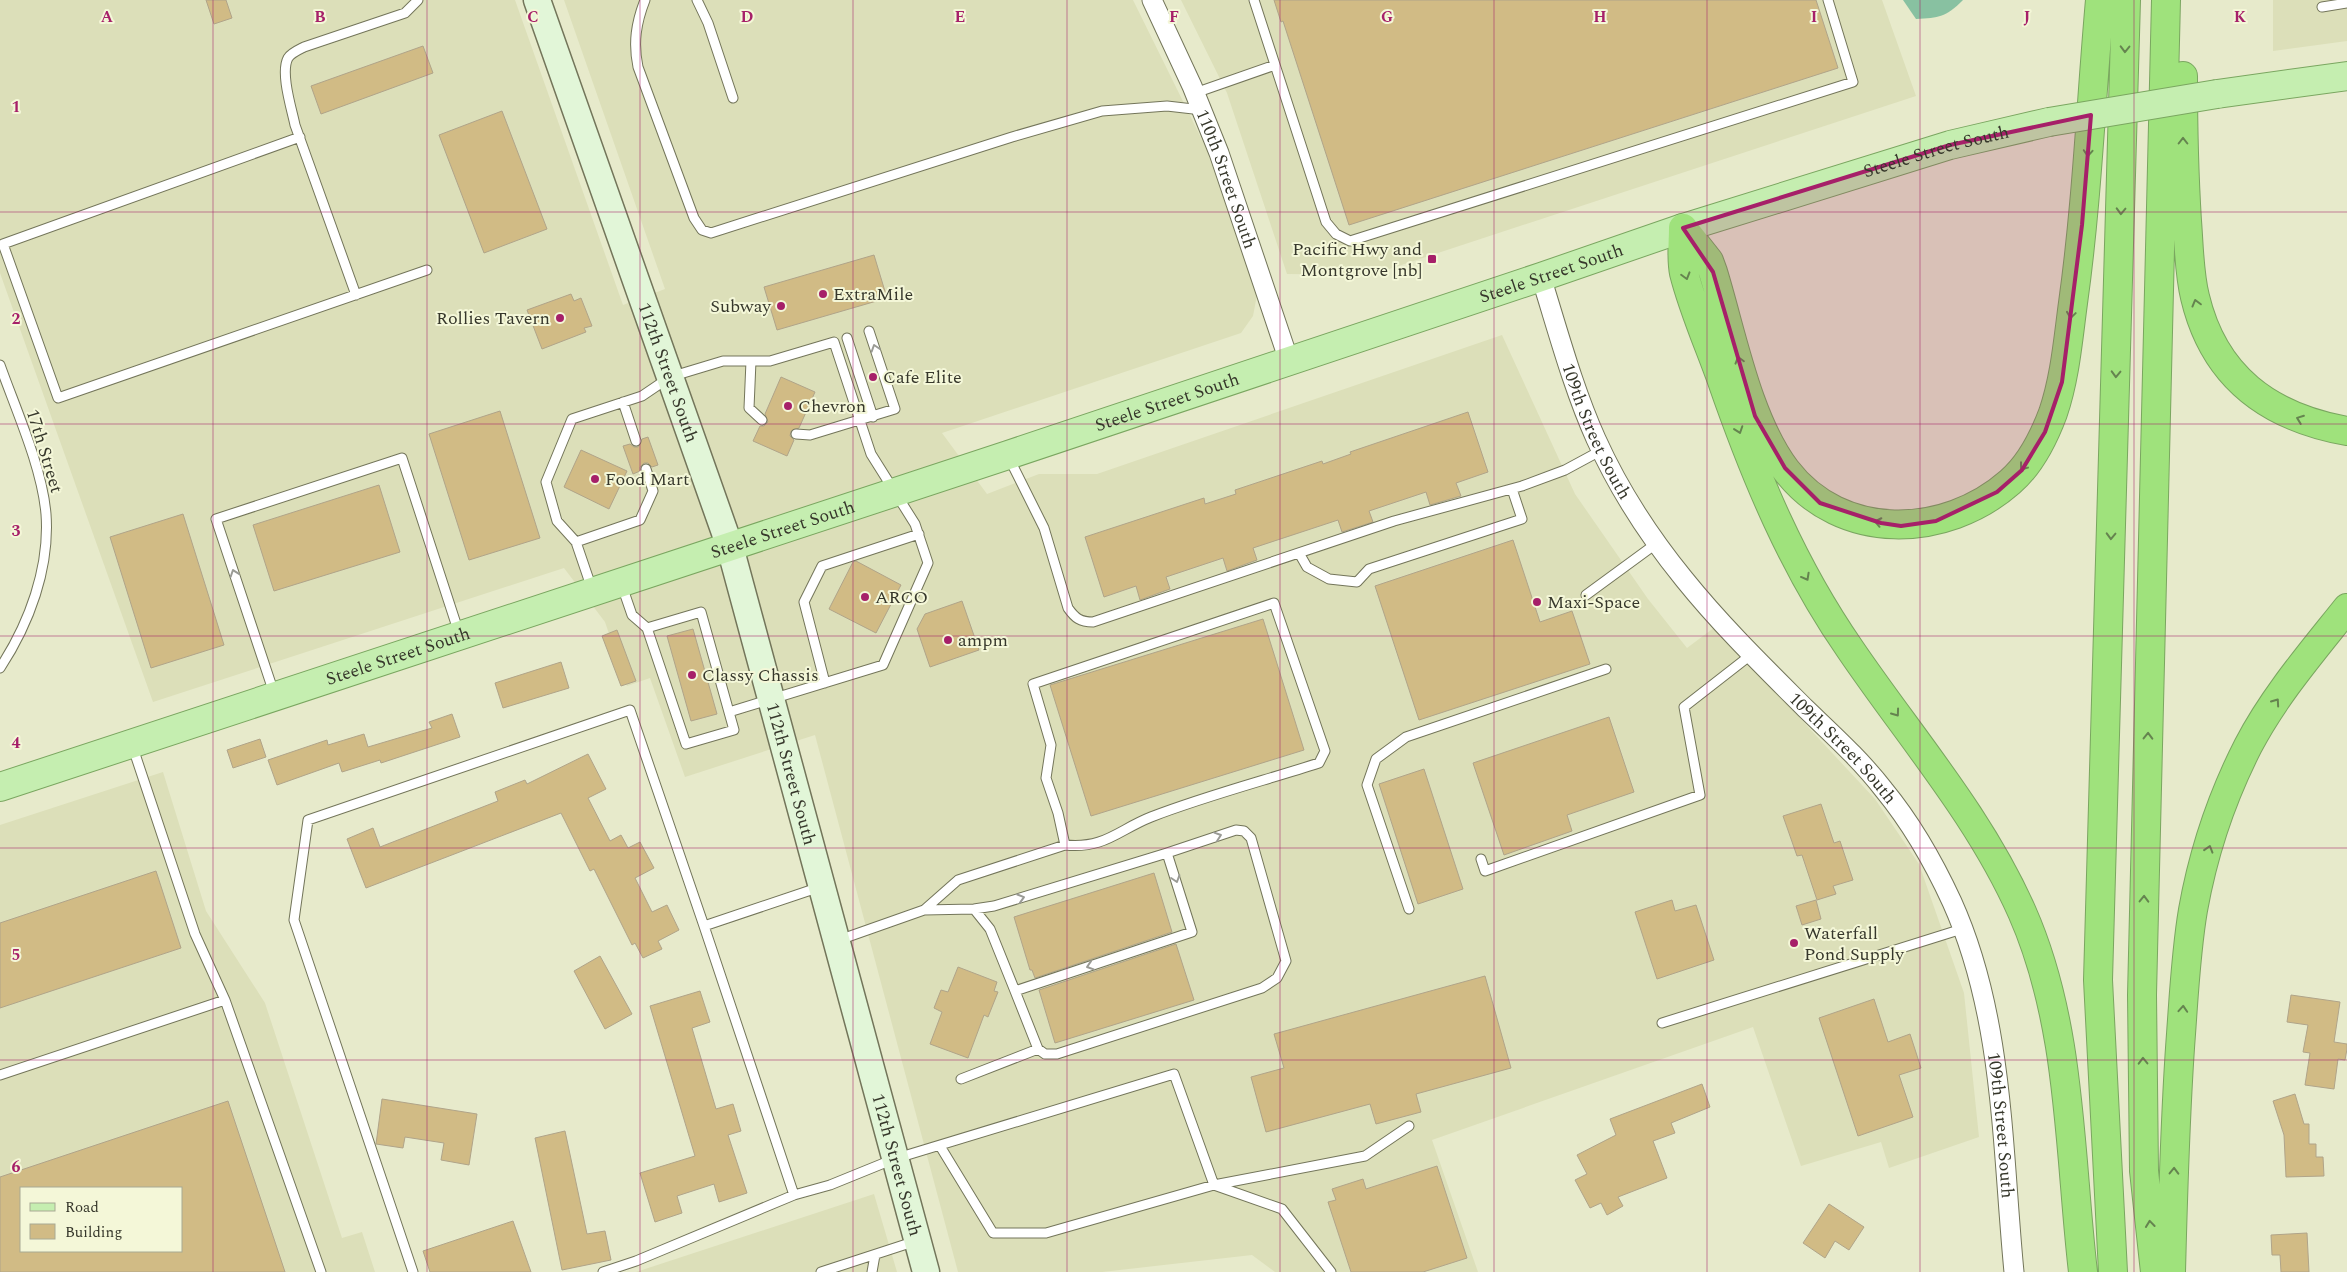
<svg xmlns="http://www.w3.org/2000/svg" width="2347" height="1272" viewBox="0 0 2347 1272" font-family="Spectral,serif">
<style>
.built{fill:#dcdfb9;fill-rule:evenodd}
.water{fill:#88c1a1}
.building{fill:#d1bb85;stroke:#b0a489;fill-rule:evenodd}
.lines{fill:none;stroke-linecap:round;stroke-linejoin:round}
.lane-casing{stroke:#73755a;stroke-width:11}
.street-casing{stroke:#73755a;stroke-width:21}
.secondary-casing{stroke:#73755a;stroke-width:29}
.primary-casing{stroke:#7aa660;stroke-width:30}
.highway-casing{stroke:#7aa660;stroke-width:30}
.lane{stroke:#fff;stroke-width:9}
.street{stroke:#fff;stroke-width:19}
.secondary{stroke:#e2f6d8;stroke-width:26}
.primary{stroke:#c5eeb0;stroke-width:28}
.highway{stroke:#9fe27c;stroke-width:28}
.primary-bridge-casing{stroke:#7aa660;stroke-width:30;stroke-linecap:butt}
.primary-bridge{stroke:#c5eeb0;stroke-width:28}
.oneway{stroke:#65844f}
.oneway2{stroke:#9a9b95}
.marked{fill:#a62069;fill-opacity:0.2;stroke:#a62069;stroke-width:4;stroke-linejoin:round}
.grid{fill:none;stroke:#a62069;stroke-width:1;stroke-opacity:0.55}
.poi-dot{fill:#a62069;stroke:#f4f7d8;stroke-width:2}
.labels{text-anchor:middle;stroke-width:4;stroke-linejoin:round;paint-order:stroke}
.street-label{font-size:18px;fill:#36372b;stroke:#f4f7d8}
.poi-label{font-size:18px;fill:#36372b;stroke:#f4f7d8;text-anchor:start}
.grid-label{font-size:16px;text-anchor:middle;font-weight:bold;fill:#a62069;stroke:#f4f7d8;stroke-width:4;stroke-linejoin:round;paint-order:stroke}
</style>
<rect width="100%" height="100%" fill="#e7eacb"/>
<path class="built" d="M0,0H515L623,305L665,289L564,0H1133L1206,148L1257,295L1253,316L1241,333L942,433L987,494L1039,474H1097L1502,335L1575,494L1648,599L1687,648L1715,627L1875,799L1919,864L1964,993L1979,1137L1889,1168L1881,1142L1801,1166L1753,1027L1432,1140L1478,1272H1275L1252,1255L1102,1272H958L815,735L685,777L650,678L627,686L605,622L564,568L153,702L0,273Z
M1181,0H1882L1916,96L1371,275L1287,274L1227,93Z
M2273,0H2347V41L2273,51Z
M163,772L206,911L265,1003L342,1238L362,1232L375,1272H0V825ZM21,1188H181V1251H21Z
M874,1194L897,1272H636Z"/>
<path class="water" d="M1903,0H1963C1946,17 1939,18 1916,19Z"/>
<path class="building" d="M206,0H226L232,18L214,24Z
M1274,0H1816L1838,68L1349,225L1283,21L1281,22Z
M423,46L433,73L321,114L311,86Z
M502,111L547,229L484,253L439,135Z
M874,255L887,298L777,330L764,287Z
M571,294L574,301L581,298L592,326L584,328L586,332L542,349L527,310Z
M781,377L815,392L799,428L791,431L790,436L794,440L787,456L753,441L760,426H764L768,422L765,414Z
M500,411L540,538L469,560L429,434Z
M1468,412L1488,472L1456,483L1461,496L1430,505L1426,492L1369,511L1373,522L1342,532L1338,520L1253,548L1257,560L1227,571L1223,558L1166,577L1170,589L1140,600L1136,586L1104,597L1085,537L1204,498L1205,504L1236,494L1235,490L1322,461L1323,464L1351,454L1350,452Z
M648,437L658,465L652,467L648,463H644L640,467V471L633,474L623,446L630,444L634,447H638L642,439Z
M581,450L627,471L609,509L564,487Z
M379,485L400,552L274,591L253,525Z
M183,514L224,645L151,668L110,537Z
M1513,540L1540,622L1572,611L1590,664L1419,720L1375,586Z
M856,561L901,585L876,633L829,609L853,562Z
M962,601L979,650L930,667L917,629L925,614Z
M1263,619L1304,750L1091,816L1050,685Z
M693,629L717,714L691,721L667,636Z
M617,630L636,681L621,686L602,636Z
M561,662L569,688L503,708L495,683Z
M452,714L460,737L381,763L380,760L342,772L339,763L277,785L268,760L327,740L328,745L364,734L368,747L432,728L429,722Z
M1609,717L1634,792L1567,815L1572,831L1504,855L1473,763Z
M260,739L266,757L233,768L227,750Z
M588,754L606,789L588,798L610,841L621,835L628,848L640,842L654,868L635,878L652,912L667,905L679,930L658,941L662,949L643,958L635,943L632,945L594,869L590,871L561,813L366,888L347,839L373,828L380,847L498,801L495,792L525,780L527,784Z
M1424,769L1463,889L1418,904L1379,784Z
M1821,804L1834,843L1840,841L1853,880L1833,886L1836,894L1817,900L1802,855L1797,856L1783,816Z
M156,871L181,948L0,1008V923Z
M1154,873L1172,932L1035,978L1032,970H1030L1014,917Z
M1672,900L1675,911L1696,905L1714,960L1657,979L1635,912Z
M1816,900L1821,919L1802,925L1796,906Z
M1176,944L1194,1000L1055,1043L1039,990Z
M600,956L632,1014L605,1029L574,971Z
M958,967L997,982L994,991L998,992L988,1017L984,1015L968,1058L930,1044L942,1012L934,1008L941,990L948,992Z
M1485,976L1511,1068L1416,1094L1421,1112L1376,1124L1370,1104L1266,1132L1251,1077L1284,1068L1274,1034Z
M700,991L710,1022L692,1028L716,1109L733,1104L741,1131L728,1135L747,1193L719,1202L714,1184L677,1196L682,1213L655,1222L640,1173L695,1156L650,1006Z
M2291,995L2340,1002L2334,1042L2347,1044V1049L2345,1060L2338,1059L2334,1089L2305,1085L2310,1053L2303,1052L2308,1025L2287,1022Z
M1874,999L1888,1042L1910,1034L1921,1068L1899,1075L1913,1117L1858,1136L1819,1018Z
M1702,1084L1710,1107L1671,1123L1675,1133L1653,1141L1667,1178L1618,1197L1623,1206L1607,1215L1601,1203L1590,1208L1575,1180L1587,1174L1577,1155L1616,1135L1610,1119Z
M2295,1094L2304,1124H2309V1144H2316V1157H2323L2324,1176L2286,1177L2284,1135L2273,1101Z
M382,1099L477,1114L469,1165L441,1160L444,1143L405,1137L403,1148L376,1144Z
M228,1101L285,1272H0V1177ZM21,1188H181V1251H21Z
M565,1131L587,1234L605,1231L611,1260L562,1270L535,1138Z
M1437,1166L1467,1258L1423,1272H1351L1328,1202L1336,1200L1332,1189L1363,1179L1366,1189Z
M1829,1204L1864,1227L1849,1250L1835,1241L1825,1258L1803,1243Z
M513,1221L531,1272H430L423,1251Z
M2307,1233L2309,1272H2281L2280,1255H2272L2271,1235Z"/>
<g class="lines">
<defs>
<path id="lane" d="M645,0C636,23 633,43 638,67L694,218L702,230L711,233L1012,137L1102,111L1167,106L1202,110
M697,0L708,23L733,98
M1254,0L1326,222L1336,234L1350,241L1853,82L1828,0
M2322,7L2347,3
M1195,93L1275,65
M300,137L3,244L58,398L427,270
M356,295L295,125C292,110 280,73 288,58C291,53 298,50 304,47L405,13L418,0
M847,338L873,417
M751,361L749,408L762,420
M0,365C16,410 42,467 46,514C50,568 29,624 0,668
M623,402L636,441
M796,434L810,435L895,409L869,331
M1009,458L1044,528L1068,608C1075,618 1080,622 1093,622L1394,521L1522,486L1565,470L1602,450
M646,469L653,491L640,520L576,542L557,521L546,482L572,419L642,396L670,377L723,361H770L834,342L871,454L915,524L928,563L883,665L729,712
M576,542L592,589
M1299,553L1307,567L1329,579L1357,582L1369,569L1522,519L1512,489
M622,586L632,615L647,628L686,744L734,730L701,612L647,628
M1586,595L1657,543
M1274,603L1325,751L1319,763C1263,781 1205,796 1151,817C1118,830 1105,849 1065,845L1058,813L1046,778L1051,745L1033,684Z
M825,683L804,602L822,566L919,534
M274,693L216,519L402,458L459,633
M132,745L195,934L225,1000L321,1272
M1481,859L1485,871L1700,795L1684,707L1752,654
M1409,909L1367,785L1376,759L1406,737L1606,669
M924,910L974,909L994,906L1167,853L1192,932L1015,991L990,929L974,909
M839,940L924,910L958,880L1065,845
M1015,991L1038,1049L1045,1054H1057L1262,988L1277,978L1286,961L1251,838L1244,831L1236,830L1167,853
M1662,1023L1962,929
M0,1075L225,1000
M961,1079L1038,1049
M940,1146L993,1233H1046L1214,1185L1282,1209L1331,1272
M794,1195L704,926L820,887
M413,1272L294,920L308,820L630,710L704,926
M603,1272L636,1261L794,1195L830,1185L894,1159L1174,1074L1214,1185L1365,1156L1409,1126
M821,1272L916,1241
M872,1272L875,1255"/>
<g id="street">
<path id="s1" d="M1152,0L1192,86L1219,153L1289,361"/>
<path id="s2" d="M1541,277C1558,331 1573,388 1596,439C1619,490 1649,536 1684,579C1721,625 1764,667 1805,708C1832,734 1861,760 1884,790C1912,824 1934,863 1952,902C2004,1017 2002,1149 2014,1272"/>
</g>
<g id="secondary">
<path id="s3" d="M537,0L730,547L926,1272"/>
</g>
<g id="primary">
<path d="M2217,94L2347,76"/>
<path id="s4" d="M0,787L1008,455L1541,277L1683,228L1950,145L2049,122"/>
</g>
<path id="highway" d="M2183,76C2183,125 2184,173 2187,221C2189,246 2189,273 2195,297C2214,377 2269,417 2347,431
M1683,228C1683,242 1681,259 1684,273C1693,309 1710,347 1722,381C1755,476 1793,567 1850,649C1909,736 1979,815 2022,912C2072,1025 2069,1152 2083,1272
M1683,228L1709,261L1713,272C1732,334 1747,418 1786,470C1841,542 1945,539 2010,482C2030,465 2044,437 2053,413C2065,378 2068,340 2073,303C2087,203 2091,101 2100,0
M2113,1272L2098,980L2126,0
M2155,1272L2144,1171L2142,995L2166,0
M2171,1272C2173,1193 2175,1114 2181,1034C2184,993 2186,951 2193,910C2203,854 2222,797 2248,746C2274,696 2312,652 2347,608"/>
</defs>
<use href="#lane" class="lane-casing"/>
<use href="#street" class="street-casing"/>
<use href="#secondary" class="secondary-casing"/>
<use href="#primary" class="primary-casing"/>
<use href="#highway" class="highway-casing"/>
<use href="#lane" class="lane"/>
<use href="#street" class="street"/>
<use href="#secondary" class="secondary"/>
<use href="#primary" class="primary"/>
<use href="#highway" class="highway"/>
<defs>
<path id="primary-bridge" d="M2049,122L2217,94"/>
</defs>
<use href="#primary-bridge" class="primary-bridge-casing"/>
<use href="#primary-bridge" class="primary-bridge"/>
</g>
<defs><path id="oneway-chevron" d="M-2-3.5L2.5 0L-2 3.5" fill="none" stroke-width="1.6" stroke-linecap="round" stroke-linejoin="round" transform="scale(1.25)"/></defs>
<g class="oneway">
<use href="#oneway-chevron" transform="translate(2125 49) rotate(91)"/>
<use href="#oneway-chevron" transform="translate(2183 141) rotate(-90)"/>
<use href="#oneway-chevron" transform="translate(2088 153) rotate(94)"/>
<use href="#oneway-chevron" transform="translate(2121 211) rotate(92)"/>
<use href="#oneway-chevron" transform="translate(1686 276) rotate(74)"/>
<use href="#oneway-chevron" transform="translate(2196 303) rotate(-105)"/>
<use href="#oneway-chevron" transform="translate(2071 315) rotate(98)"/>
<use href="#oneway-chevron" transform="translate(1739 360) rotate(-106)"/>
<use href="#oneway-chevron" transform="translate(2116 374) rotate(92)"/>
<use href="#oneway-chevron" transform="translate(2300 419) rotate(-159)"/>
<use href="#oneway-chevron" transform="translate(1739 430) rotate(71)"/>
<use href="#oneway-chevron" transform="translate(2023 467) rotate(127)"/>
<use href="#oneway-chevron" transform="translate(1878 522) rotate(-168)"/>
<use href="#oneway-chevron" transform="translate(2111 536) rotate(92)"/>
<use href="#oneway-chevron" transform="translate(1806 577) rotate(61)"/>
<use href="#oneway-chevron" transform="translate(2276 702) rotate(-55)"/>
<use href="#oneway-chevron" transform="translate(1896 713) rotate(54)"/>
<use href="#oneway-chevron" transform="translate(2148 736) rotate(-89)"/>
<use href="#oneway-chevron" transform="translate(2209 849) rotate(-73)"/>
<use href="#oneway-chevron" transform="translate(2144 899) rotate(-89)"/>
<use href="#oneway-chevron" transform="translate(2183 1009) rotate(-86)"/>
<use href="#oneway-chevron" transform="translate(2143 1061) rotate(-91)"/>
<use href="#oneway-chevron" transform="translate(2174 1171) rotate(-89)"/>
<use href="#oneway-chevron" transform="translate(2150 1224) rotate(-96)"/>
</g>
<g class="oneway2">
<use href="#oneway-chevron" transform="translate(875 348) rotate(-108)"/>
<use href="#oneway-chevron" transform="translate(234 573) rotate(-109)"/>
<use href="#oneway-chevron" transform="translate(1218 836) rotate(-19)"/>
<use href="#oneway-chevron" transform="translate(1176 879) rotate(72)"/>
<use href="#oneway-chevron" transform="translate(1021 898) rotate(-17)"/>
<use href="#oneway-chevron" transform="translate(1090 966) rotate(162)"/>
</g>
<path class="marked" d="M2091,115L2082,225L2062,382L2045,432L2022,470L1997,492L1936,521L1901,526L1881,523L1820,503L1785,468L1755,416L1713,272L1683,228L1950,145Z"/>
<path class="grid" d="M213,0V1272M427,0V1272M640,0V1272M853,0V1272M1067,0V1272M1280,0V1272M1494,0V1272M1707,0V1272M1920,0V1272M2134,0V1272M0,212H2347M0,424H2347M0,636H2347M0,848H2347M0,1060H2347"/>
<g class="poi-dot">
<rect x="1427" y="254" width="10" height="10" rx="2.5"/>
<circle cx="823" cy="294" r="5"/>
<circle cx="781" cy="306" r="5"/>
<circle cx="560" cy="318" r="5"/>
<circle cx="873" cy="377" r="5"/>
<circle cx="788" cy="406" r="5"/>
<circle cx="595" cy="479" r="5"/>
<circle cx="865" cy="597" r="5"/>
<circle cx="1537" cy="602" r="5"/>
<circle cx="948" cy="640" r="5"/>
<circle cx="692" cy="675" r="5"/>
<circle cx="1794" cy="943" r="5"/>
</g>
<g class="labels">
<g class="street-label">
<text dy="6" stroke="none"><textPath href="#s4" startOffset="2038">Steele Street South</textPath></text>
<text dy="6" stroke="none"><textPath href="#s1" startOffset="194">110th Street South</textPath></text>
<text dy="6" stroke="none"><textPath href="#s4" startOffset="1634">Steele Street South</textPath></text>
<text dy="6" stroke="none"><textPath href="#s3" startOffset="395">112th Street South</textPath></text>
<text dy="6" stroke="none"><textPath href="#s4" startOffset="1229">Steele Street South</textPath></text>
<text dy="6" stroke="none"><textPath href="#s2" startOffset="164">109th Street South</textPath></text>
<text transform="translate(45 451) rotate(73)" y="6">17th Street</text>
<text dy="6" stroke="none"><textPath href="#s4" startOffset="824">Steele Street South</textPath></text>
<text dy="6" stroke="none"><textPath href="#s4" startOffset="419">Steele Street South</textPath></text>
<text dy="6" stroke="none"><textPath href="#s2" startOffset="569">109th Street South</textPath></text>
<text dy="6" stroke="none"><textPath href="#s3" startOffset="815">112th Street South</textPath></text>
<text dy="6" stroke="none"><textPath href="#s2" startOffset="989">109th Street South</textPath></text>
<text dy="6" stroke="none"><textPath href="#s3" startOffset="1220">112th Street South</textPath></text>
</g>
<g class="poi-label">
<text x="1422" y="255" text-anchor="end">Pacific Hwy and<tspan x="1422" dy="21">Montgrove [nb]</tspan></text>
<text x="833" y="300">ExtraMile</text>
<text x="771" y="312" text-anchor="end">Subway</text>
<text x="550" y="324" text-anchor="end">Rollies Tavern</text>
<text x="883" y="383">Cafe Elite</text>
<text x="798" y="412">Chevron</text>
<text x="605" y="485">Food Mart</text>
<text x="875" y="603">ARCO</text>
<text x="1547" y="608">Maxi-Space</text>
<text x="958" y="646">ampm</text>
<text x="702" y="681">Classy Chassis</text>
<text x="1804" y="939">Waterfall<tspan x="1804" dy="21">Pond Supply</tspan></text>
</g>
</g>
<g class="grid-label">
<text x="107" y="22">A</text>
<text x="320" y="22">B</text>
<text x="533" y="22">C</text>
<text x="747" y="22">D</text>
<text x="960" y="22">E</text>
<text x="1174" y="22">F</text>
<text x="1387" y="22">G</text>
<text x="1600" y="22">H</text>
<text x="1814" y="22">I</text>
<text x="2027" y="22">J</text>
<text x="2240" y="22">K</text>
<text x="16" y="112">1</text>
<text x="16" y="324">2</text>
<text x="16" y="536">3</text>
<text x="16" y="748">4</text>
<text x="16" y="960">5</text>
<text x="16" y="1172">6</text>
</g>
<rect x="20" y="1187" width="162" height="65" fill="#f4f7d8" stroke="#a8aa93"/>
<rect x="30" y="1203" width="25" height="8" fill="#c5eeb0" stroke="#a8aa93"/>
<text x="65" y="1212" font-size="15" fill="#36372b">Road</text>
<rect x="30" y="1224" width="25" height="15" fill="#d1bb85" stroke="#a8aa93"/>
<text x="65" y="1237" font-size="15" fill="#36372b">Building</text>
</svg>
